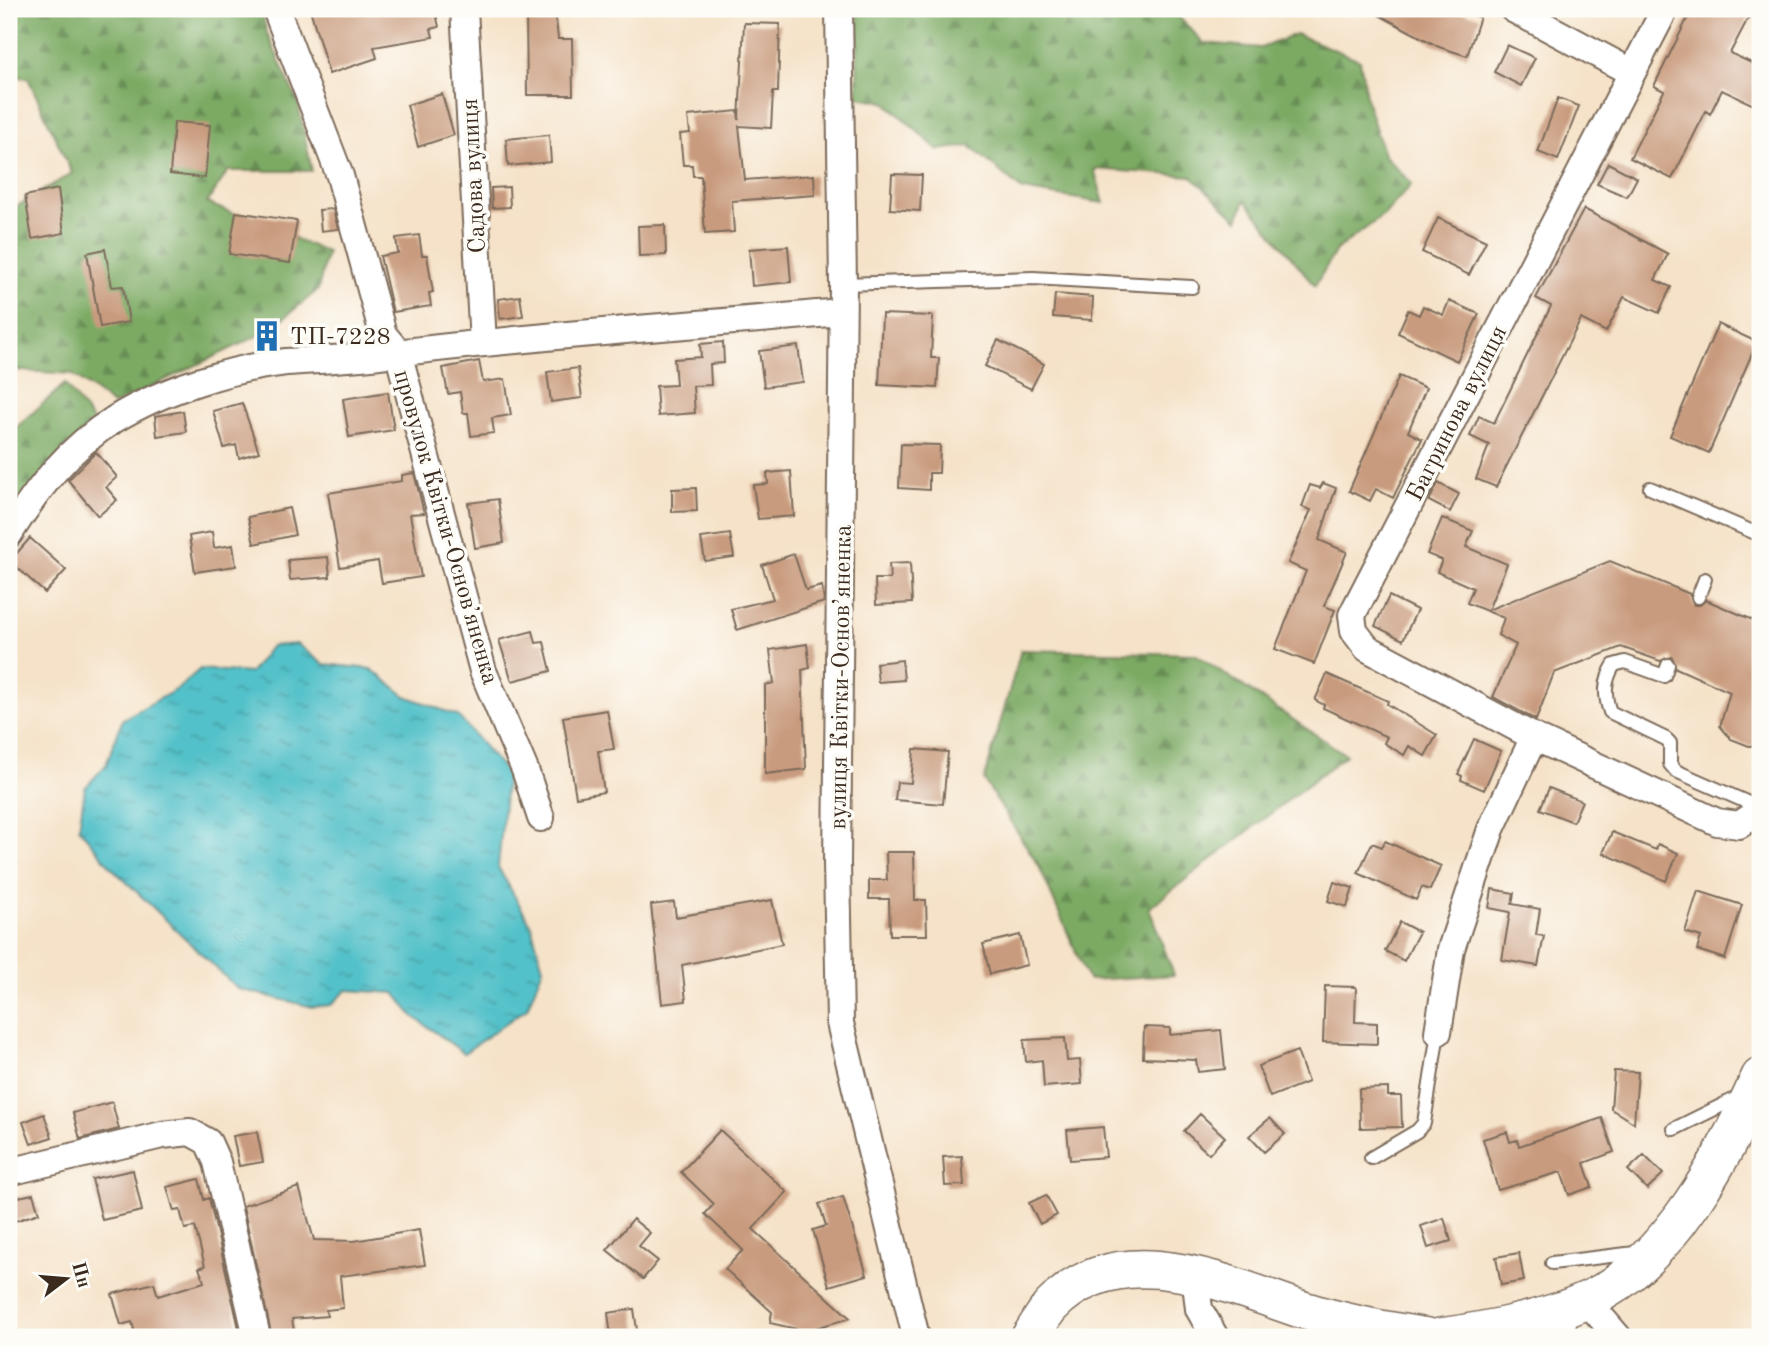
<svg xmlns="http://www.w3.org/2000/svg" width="1769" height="1346" viewBox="0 0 1769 1346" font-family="'Old Standard TT',serif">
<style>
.forest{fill:url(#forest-firs);stroke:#5b6a41;stroke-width:2}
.water{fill:url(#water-ripples);stroke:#477674;stroke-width:2}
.building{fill:#c99b7e}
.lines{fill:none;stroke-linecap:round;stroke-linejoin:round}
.lane-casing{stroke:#7c6a5a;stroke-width:16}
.street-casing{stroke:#7c6a5a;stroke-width:30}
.secondary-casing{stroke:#7c6a5a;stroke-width:40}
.lane{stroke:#fff;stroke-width:12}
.street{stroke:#fff;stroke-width:26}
.secondary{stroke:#fff;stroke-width:37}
.labels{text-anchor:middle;stroke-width:7;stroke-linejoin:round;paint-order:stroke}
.street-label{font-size:24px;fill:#3b2a1e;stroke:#fdfcf7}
.poi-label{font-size:24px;fill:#3b2a1e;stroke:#fdfcf7;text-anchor:start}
</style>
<defs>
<pattern id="forest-firs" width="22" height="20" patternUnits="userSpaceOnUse" patternTransform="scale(1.75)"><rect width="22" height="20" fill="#7baa64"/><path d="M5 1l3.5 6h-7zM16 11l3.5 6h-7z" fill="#668b52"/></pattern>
<pattern id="water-ripples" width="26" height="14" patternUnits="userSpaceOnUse" patternTransform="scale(1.75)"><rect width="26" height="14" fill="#53c1c9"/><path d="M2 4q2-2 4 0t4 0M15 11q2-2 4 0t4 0" fill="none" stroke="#469da3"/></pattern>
</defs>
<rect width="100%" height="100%" fill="#fdfcf7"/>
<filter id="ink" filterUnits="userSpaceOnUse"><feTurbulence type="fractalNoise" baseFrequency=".0143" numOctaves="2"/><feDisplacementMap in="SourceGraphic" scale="14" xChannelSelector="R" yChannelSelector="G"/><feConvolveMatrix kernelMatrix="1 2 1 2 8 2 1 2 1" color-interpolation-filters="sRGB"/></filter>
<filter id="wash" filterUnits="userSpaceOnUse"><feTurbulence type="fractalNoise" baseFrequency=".00686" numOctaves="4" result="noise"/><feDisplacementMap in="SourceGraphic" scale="28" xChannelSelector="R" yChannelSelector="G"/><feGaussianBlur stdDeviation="1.57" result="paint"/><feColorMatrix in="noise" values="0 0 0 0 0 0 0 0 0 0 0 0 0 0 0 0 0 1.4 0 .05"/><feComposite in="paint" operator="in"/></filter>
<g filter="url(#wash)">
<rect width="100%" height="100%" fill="#f5e2c8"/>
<path class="forest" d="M19,9H261L267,33L298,103L312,171H228L207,203L327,252L318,290L268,331L113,405L72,374L9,370V211L72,173L28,78L9,76V25Z
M858,9H1171L1204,43L1261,48L1296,34L1360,60L1367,102L1384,155L1412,184L1384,215L1336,250L1315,286L1245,200L1238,220L1191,176L1094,169L1104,203L1022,190L970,146L938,150L885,102L857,97Z
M65,384L100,430L9,534V434Z
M1021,650L1195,654L1346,755L1149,908L1174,975L1088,980L1039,866L984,780Z"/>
<path class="water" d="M297,644L323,664L371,669L406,696L458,716L507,773L498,867L531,925L543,968L527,1008L464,1053L413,1016L395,993L347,990L331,1005L313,1007L238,989L112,868L79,828L85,788L106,765L123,719L179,688L200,669L250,673L271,646Z"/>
<g id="blocks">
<path class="building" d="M310,9H435L439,27L431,29L433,37L374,47L377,58L329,74Z
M526,9H555L558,39H572L573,95H527Z
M1368,9H1452L1480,17L1467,56L1439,47Z
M1692,9L1707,17L1711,9H1753L1730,53L1760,67V108L1722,90L1710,114L1706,111L1672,179L1630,158L1664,91L1654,86Z
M744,23L780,24L778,92H773L771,128L739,126L745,180L814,175L815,195L732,201L734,232L705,234L701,176H693L692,165H683L680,134L690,133L688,116L738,111L739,120Z
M1507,45L1535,58L1521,86L1494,72Z
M442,94L454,135L418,147L407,105Z
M1558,98L1579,106L1558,160L1538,152Z
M174,122L210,125L205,178L170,174Z
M549,135L551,162L508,166L506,139Z
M1608,163L1637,178L1627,197L1597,184Z
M892,174L922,175L920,211L890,209Z
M509,187L510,207L492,208L491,188Z
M58,189L64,233L32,239L25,196Z
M333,209L338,229L321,231L319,210Z
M1584,209L1668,254L1655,280L1671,287L1659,313L1624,297L1606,332L1581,319L1496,487L1476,479L1489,445L1470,436L1479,416L1494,423L1551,306L1536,298Z
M236,212L297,221L290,263L229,254Z
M1438,218L1486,241L1469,275L1422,252Z
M665,225L666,255L639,256L638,226Z
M419,235L422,255H427L433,292L429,293L431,306L393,312L380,256L398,253L396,238Z
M788,246L791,282L752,286L749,249Z
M105,249L112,287L123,286L129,322L100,327L87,253Z
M1055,294L1093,297L1092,320L1053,317Z
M520,296L523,316L500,319L498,299Z
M1449,301L1479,314L1457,361L1398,333L1408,310L1419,315L1423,306L1443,315Z
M882,314L933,316L931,358H939L937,388L879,385Z
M1718,324L1757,342L1709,453L1670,436Z
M998,340L1044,364L1031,389L985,366Z
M723,342L724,363L710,364L711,385L693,386L695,413L658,416L656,386L676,385L674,359L701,357L700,344Z
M798,346L803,382L764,387L759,351Z
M479,361L483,382L505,379L511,415L492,418L494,433L471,436L468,413H463L460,392L448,394L443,368Z
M578,368L582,398L551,402L547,372Z
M1399,376L1426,388L1408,432L1422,439L1393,498L1376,489L1370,501L1349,491Z
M388,392L394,430L349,437L343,399Z
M242,403L259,452L239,458L236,445L224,448L213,411Z
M183,411L186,432L157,436L155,416Z
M901,444L940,445L939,473H929V490L899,488Z
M96,452L117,477L106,487L117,500L98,516L68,480Z
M791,471L794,516L758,519L753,485L768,484L767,473Z
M414,473L424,513L410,514L421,577L382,583L378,561L340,567L328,493L402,481V475Z
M1323,483L1336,488L1319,540L1347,552L1324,606L1335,610L1314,664L1275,649L1306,571L1288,563L1311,510L1302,507L1310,485L1320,488Z
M1438,483L1459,494L1450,512L1429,501Z
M696,488L697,511L672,512V489Z
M498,499L504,543L475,548L468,503Z
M289,508L295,535L254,544L248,517Z
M1442,518L1473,531L1466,547L1507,564L1488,610L1610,561L1690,594L1694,605H1700L1706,600L1760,623V745L1749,746L1731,739L1720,726L1730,692L1676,668L1672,657L1660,661L1621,647L1554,673L1536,720L1493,697L1516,645L1498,635L1504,618L1467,603L1473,588L1437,572L1442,560L1427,554Z
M212,532L214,548L233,545L236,566L195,572L189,536Z
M730,534L734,557L705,561L701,538Z
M30,538L66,570L45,593L10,561Z
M794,554L806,590L822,586L824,602L737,630L731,609L773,599L762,565Z
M328,557L330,577L290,580L288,560Z
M910,563L912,603L876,605L875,579H890L889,564Z
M1389,596L1417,610L1403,640L1375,626Z
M533,631L536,643L544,642L551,671L512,681L499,640Z
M807,644L810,668L802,670L806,769L765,774V685L774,683L770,650Z
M902,660L904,680L878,682L876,663Z
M1327,674L1388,701L1387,704L1437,735L1425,756L1409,746L1404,755L1384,743L1387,737L1323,708L1324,705L1315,700Z
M607,710L614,749L598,751L604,792L576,797L563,717Z
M1474,739L1501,751L1484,790L1461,780L1462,776L1458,774Z
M914,749L948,752L943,804L895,800L897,782L911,783Z
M1549,788L1582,801L1573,822L1540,809Z
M1612,832L1656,850L1658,844L1678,853L1666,881L1603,853Z
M1385,841L1441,866L1430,890L1422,887L1416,900L1358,873L1372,843L1382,847Z
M886,852H914L915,900H926L927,935H890L889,899H869V880H887Z
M1334,882L1353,888L1347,907L1328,901Z
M1492,889L1514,893L1512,904L1540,909L1536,935L1544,936L1538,966L1502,960L1510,912L1489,908Z
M1698,891L1742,905L1725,959L1697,950L1701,937L1685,932Z
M772,900L782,944L682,965L686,1001L662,1004L651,905L674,902L676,917Z
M1400,922L1419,932L1404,961L1385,951Z
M1020,935L1027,965L990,974L983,944Z
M1325,986L1356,987L1355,1022L1377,1023V1044L1323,1042Z
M1144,1027L1170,1028V1035L1221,1030L1225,1069L1198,1072L1196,1060L1143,1058Z
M1065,1038L1067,1061L1080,1060L1082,1084L1044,1087L1042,1060L1026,1062L1024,1040Z
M1297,1051L1308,1082L1270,1097L1258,1066Z
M1614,1071L1638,1072L1634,1123L1611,1109Z
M1388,1088V1096H1401L1402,1127L1360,1128L1359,1089Z
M112,1102L119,1129L80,1139L73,1113Z
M44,1114L52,1137L31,1144L23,1122Z
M1200,1114L1225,1137L1209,1154L1184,1131Z
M1270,1118L1285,1134L1264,1152L1249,1136Z
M1602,1118L1614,1152L1584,1163L1592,1187L1569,1195L1561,1172L1498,1190L1483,1139L1507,1132L1510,1142L1517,1140L1519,1146Z
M1103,1127L1106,1157L1070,1160L1067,1130Z
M720,1130L787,1192L753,1229L850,1318L805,1331L770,1323L772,1312L725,1269L743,1250L705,1214L714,1204L681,1172Z
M257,1132L263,1162L239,1166L233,1136Z
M1644,1155L1663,1174L1647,1189L1628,1170Z
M962,1156L964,1185L945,1186L943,1157Z
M133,1170L142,1211L102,1220L92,1179Z
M199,1179L204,1200L209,1198L241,1337H136L132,1322L121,1325L112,1294L154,1283L158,1296L204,1282L199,1268L205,1266L195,1227L185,1229L180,1210L174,1211L167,1187Z
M299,1187L314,1240L354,1241L419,1230L425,1265L340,1276L343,1308L326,1310L327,1316L292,1319L295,1337H272L243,1206Z
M33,1194L39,1213L9,1223V1199Z
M1046,1195L1057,1215L1040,1224L1029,1203Z
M843,1197L867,1275L829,1286L813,1230L826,1226L819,1204Z
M1444,1218L1451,1241L1428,1248L1421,1226Z
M633,1219L650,1233L639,1246L658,1261L643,1279L607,1250Z
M1519,1253L1524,1281L1501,1285L1496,1257Z
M634,1309L638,1337H611L608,1313Z"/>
</g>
</g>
<g filter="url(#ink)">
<use href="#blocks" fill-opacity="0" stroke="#7c6a5a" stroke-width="2"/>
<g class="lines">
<defs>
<path id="lane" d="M843,284L1033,278L1192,287
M1650,488L1760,535
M1698,597L1705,579
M1668,665L1664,676L1625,662L1614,665C1604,681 1604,695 1610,712L1666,739L1670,743V764L1676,771L1760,808
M1674,1129L1743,1095
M1371,1158L1417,1131L1424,1123L1438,1032
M1552,1263L1635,1253"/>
<path id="street" d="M276,9L340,176L383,334L398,352L483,671L525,770L541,818
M464,9L483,343
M839,9L843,284L837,863L840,1023L916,1337
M1513,9L1631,72
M1665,9L1352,615L1354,631L1367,648L1534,737L1717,822L1739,825L1760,811
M9,534C38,488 68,448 115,419C162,390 232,368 286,362C314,360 342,359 371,356C527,336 684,326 841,312
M1438,1032L1451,949L1491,829L1534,737
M9,1172L162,1135L190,1132L208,1142L217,1162L257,1337
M1195,1274L1199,1309L1215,1337
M1587,1301L1618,1337
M1553,1311L1566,1337"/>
<path id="secondary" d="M1030,1337C1037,1327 1043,1315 1051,1306C1120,1234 1225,1284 1303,1310C1344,1323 1385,1330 1428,1337
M1440,1337C1488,1330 1540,1321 1585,1301C1668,1266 1725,1155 1760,1077"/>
</defs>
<use href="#lane" class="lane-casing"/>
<use href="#street" class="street-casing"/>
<use href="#secondary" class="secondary-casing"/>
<use href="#lane" class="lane"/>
<use href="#street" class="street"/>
<use href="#secondary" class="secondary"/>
</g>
</g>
<defs>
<symbol id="building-bare" viewBox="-9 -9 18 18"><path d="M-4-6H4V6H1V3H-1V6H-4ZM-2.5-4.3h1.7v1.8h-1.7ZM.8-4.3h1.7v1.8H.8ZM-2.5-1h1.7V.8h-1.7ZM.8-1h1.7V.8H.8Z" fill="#1f6fb2" stroke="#fdfcf7" stroke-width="2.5" paint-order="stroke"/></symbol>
</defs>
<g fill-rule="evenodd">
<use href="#building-bare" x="245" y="314" width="44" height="44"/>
</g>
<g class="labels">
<g class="street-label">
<text transform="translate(473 176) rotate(-93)" y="8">Садова вулиця</text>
<text transform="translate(1456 413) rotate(-63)" y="8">Багринова вулиця</text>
<text transform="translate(447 527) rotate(74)" y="8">провулок Квітки-Основʼяненка</text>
<text transform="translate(840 677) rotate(-89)" y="8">вулиця Квітки-Основ’яненка</text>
</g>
<g class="poi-label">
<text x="290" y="344">ТП-7228</text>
</g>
</g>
<rect width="1769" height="1346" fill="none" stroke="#fdfcf7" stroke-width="35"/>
<g transform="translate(66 1279) rotate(74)" stroke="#fdfcf7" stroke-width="5" paint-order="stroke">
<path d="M0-5L12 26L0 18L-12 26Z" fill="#3b2a1e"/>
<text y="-10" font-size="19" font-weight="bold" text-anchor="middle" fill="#3b2a1e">Пн</text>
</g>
</svg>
